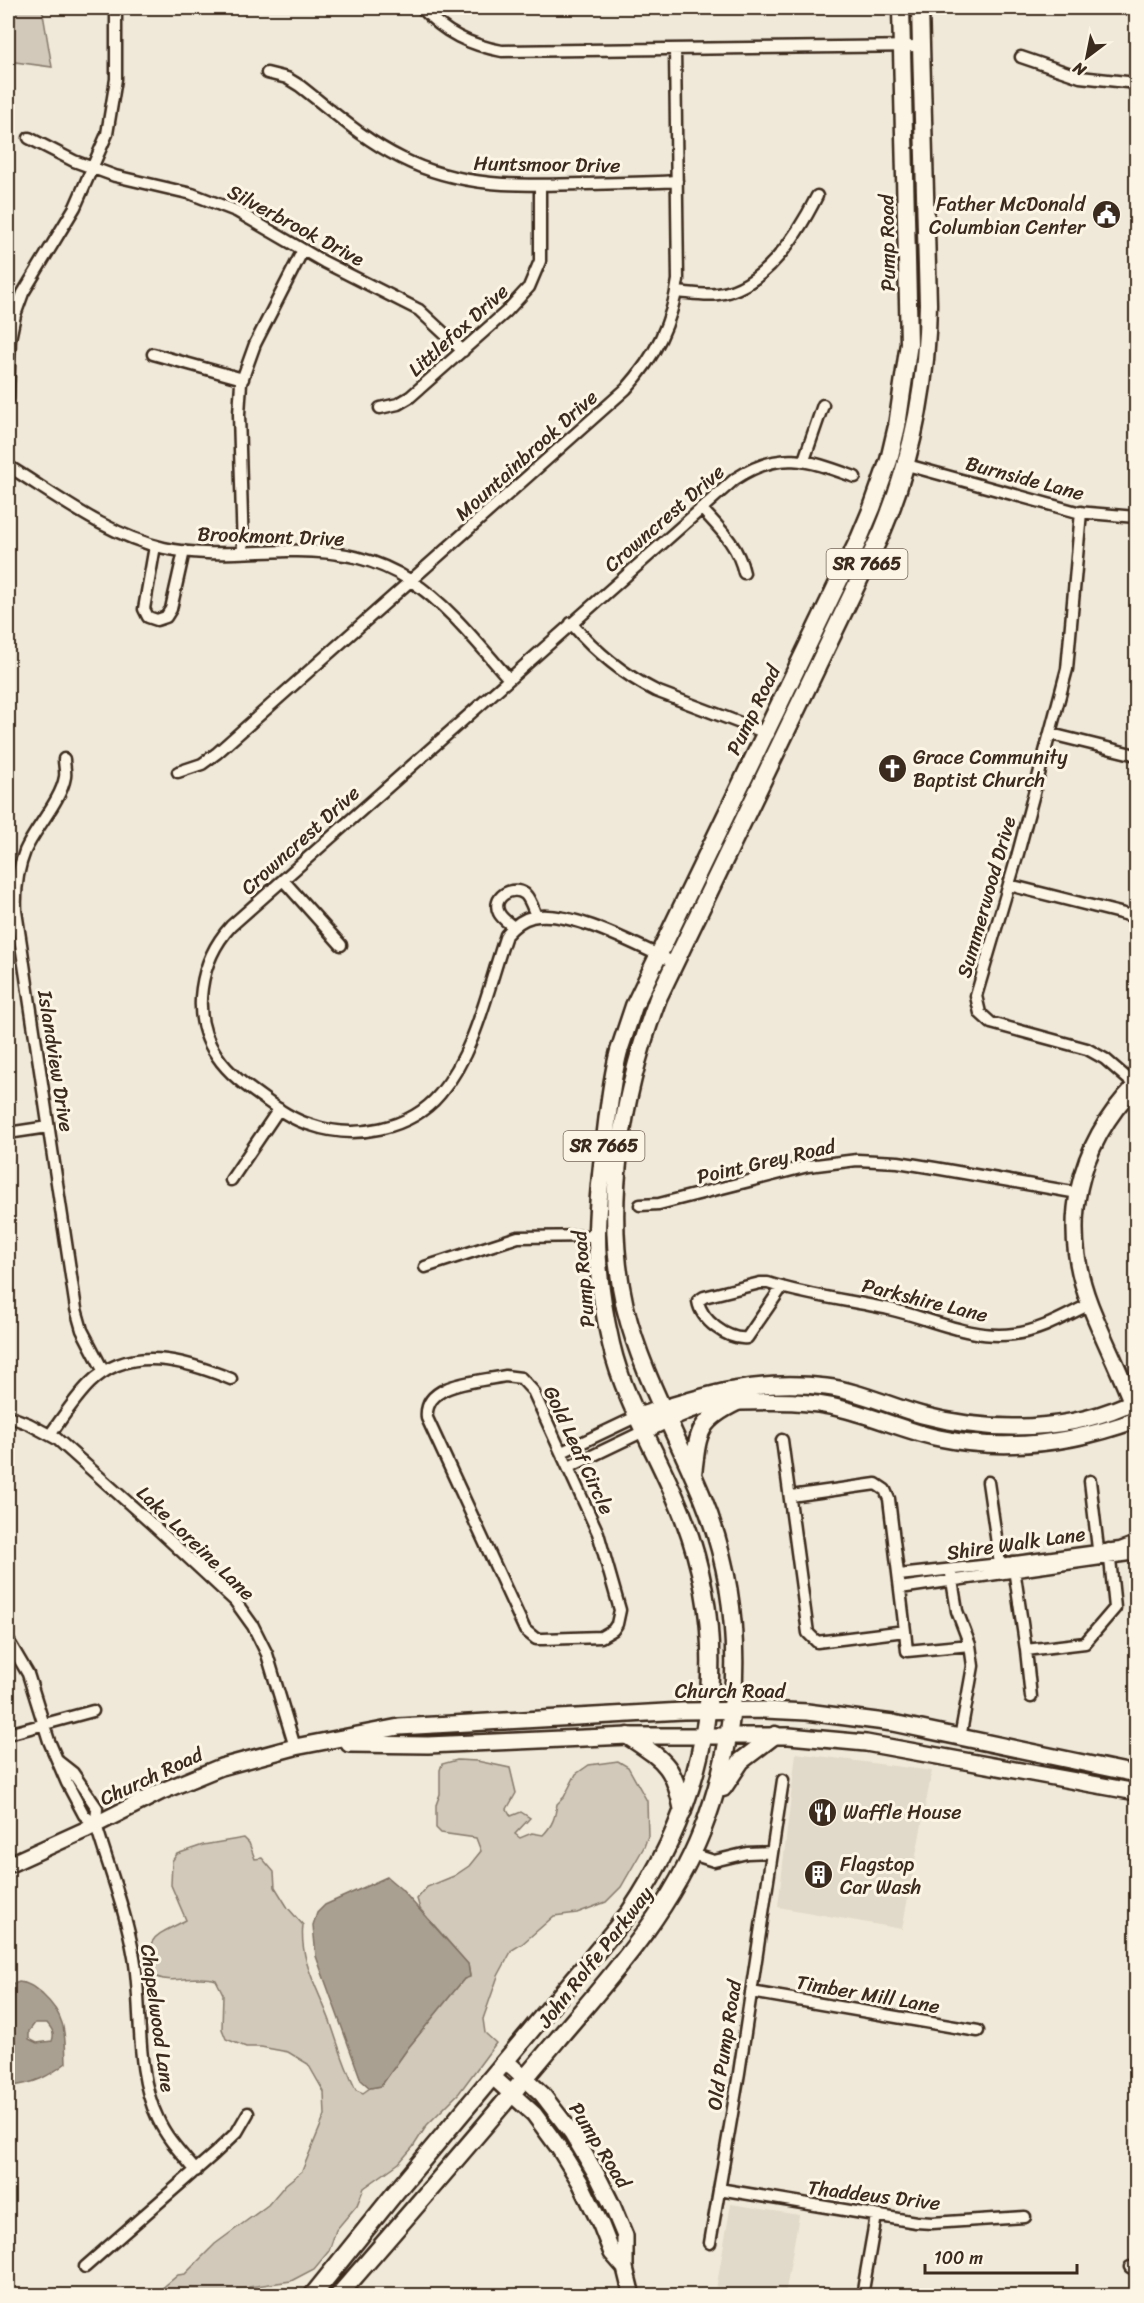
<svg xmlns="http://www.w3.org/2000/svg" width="1144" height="2303" viewBox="0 0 1144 2303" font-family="Sriracha,sans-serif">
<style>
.built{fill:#e1d9c9}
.green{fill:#d2c9ba;stroke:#867a6c;stroke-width:1.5}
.water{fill:#aaa091;stroke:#7e7163;stroke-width:1.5;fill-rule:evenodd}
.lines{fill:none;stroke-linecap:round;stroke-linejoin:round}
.street-casing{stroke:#3b2a1e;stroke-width:15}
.secondary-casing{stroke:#3b2a1e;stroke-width:20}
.primary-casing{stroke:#3b2a1e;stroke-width:21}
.street{stroke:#fcf5e5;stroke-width:10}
.secondary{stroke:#fcf5e5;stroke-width:15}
.primary{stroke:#fcf5e5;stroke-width:16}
.labels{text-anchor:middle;stroke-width:6;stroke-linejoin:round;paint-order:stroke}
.shield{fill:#fcf5e5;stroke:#75675a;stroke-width:1.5}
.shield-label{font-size:18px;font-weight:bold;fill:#3b2a1e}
.street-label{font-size:20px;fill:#3b2a1e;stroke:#fcf5e5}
.poi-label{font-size:20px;fill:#3b2a1e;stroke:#fcf5e5;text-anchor:start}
</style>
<rect width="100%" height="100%" fill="#f0e9d9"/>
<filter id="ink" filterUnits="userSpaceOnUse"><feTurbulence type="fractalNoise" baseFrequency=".0167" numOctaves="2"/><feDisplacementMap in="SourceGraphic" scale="12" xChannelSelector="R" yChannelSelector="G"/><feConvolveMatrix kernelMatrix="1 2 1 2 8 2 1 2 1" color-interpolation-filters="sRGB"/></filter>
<g filter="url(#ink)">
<path class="built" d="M796,1753L932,1771L902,1929L778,1907Z
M731,2204L799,2215L785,2295H715Z"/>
<path class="green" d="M8,8H42L52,67L8,61Z
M457,1760L477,1761L510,1768L516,1793L507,1809L511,1816L521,1812L530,1818L515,1834L520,1838L532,1833L543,1835C553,1825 555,1817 557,1804L564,1797L576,1774L589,1765L618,1761L628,1767L647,1801L648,1836L644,1847L621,1887L606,1902L577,1913L554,1916L522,1944L512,1950L498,1976L483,2019L485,2033L496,2043L459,2093L427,2125L413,2147L399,2163L364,2188L357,2205L336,2230L329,2251L314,2269L291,2281L249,2287L239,2295H154L178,2275L185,2274L215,2244L268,2205L286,2184L302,2171L325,2115L324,2092L308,2064L288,2052L261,2047H246L226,2039L222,2029L223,1994L216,1980C193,1973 171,1987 151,1974C145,1935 154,1937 186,1920L171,1885L172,1861L177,1854L203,1845L244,1838L249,1843L255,1859L262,1858L274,1872L275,1887L288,1908L303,1925C299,1960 318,1989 330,2021C338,2045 345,2068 356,2090L363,2093L370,2088L381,2086L408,2048L464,1979L470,1976L468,1964L420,1909L417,1899L427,1887L454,1876L469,1866L481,1851L476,1838L441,1833L436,1828V1805L440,1794V1770L442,1764Z"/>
<path class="water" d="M387,1877L401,1889L468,1964L470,1977L464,1979L408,2048L381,2086L370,2088L361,2080L316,1956L313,1925L317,1913L325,1905Z
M19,1982C30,1983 35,1988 43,1995C66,2016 65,2033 66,2063C48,2077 33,2084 11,2086L8,2080V1986ZM35,2023H47C52,2029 55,2033 52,2041L37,2043L29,2039V2031Z"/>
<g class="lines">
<defs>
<path id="street" d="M422,8C444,33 470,45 502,51L921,46
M1021,57L1080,77L1136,83
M267,73L287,78L300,86C332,111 364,140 401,158C460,188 521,186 585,184C616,183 646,183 677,181
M29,138L74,161L115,176L192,194L236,211L324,262L419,310L463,351
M677,292C690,293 705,296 718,294C764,288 798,234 817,196
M153,354L243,379
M8,399L10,339L15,315L23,293L75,207L107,134L116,79V8
M380,408L398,404L410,397L506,312L529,287L540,261V186
M804,460L823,405
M907,465L1077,512L1136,517
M8,466C57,496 107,535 164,548C204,557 246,552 287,551C402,548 439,598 509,679
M701,508C720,529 738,545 744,573
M1081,512L1067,669L1017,857L976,996L980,1013L991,1023L1087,1049L1105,1059L1136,1086
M155,546L144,609L148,617L157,620L166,617L171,609L184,551
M243,552L239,414L241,383L255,344L303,250
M571,623C596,652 622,674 656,691L769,734
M1051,734L1136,755
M64,759C64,765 66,772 65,777C61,801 35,828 25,851C17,871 15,890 16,911L76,1309L82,1330L104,1372
M178,772L202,764L217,753L626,389C655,357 672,323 678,280L675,49
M283,880L341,945
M1009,885L1136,917
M513,927C509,923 502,919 499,913C491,898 512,884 525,894C531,900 533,909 536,916
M675,963C640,947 570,908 532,917C521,919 513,927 506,935C488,987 476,1051 440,1094C410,1130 354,1140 311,1125C293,1120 278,1109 263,1098C246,1086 229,1074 217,1056C189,1016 200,960 231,926L735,479C781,449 808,460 855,477
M8,1133L48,1127
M231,1180L279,1109
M640,1205L659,1204L808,1166L857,1160L898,1162L935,1168L1078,1193
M425,1267L518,1237L597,1236
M782,1287L747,1338C727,1340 701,1320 698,1301L704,1297L760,1283H768C807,1296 849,1300 889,1309C930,1318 971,1340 1014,1334C1041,1331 1065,1316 1090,1304
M505,1376L521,1378L533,1391L598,1533L620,1610L617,1624L613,1630L601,1637L543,1639H536L525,1630L427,1418C423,1382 479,1382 505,1376Z
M8,1416L29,1424L57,1439L152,1524L235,1601L253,1626L267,1654L295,1747
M50,1435C63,1417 74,1399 90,1383C130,1343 187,1361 231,1379
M782,1440L808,1633L817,1642L905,1631L889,1499L885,1490L876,1484L791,1496
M562,1452L638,1416
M569,1467L644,1431
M1090,1481L1099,1557
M988,1482L1001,1571
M1013,1562L1026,1650L1085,1643L1115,1608L1109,1549
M951,1574L957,1611L970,1645L973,1666L960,1738
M899,1575L1000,1564L1120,1548L1136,1542
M900,1588L1136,1554
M905,1631L907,1651L970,1645
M8,1640L28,1674L49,1741L67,1783L84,1815L96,1825
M1026,1650L1031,1697
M8,1734L93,1711
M59,1762L73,1773L97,1808L96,1825C109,1868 126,1912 134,1957C143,2010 134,2070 158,2119C167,2139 182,2154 196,2171
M692,1854L714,1861L747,1853L772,1852
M751,1992L978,2031
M719,2189L916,2222L932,2223L1025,2217
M710,2243L739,2073L783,1780
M85,2267L214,2154L237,2132L248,2113
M1130,2267L1136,2270
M862,2296L876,2216"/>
<path id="secondary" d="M1135,1411C1122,1375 1104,1341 1090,1305C1059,1225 1077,1146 1136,1085
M638,1416C702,1396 757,1378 826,1387C859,1391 889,1406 922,1415C990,1433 1072,1433 1136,1400
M644,1431C668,1419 694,1406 721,1402C727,1401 733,1402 739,1402C775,1401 808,1400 843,1409C876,1417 906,1431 939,1438C1006,1452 1073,1443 1136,1420
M349,1744L428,1745L628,1736H789L866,1743L1136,1792
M8,1865L85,1830L160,1792L221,1767L295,1747L399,1727L683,1711L765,1710L807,1712L893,1723L1136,1774
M506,2061L542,2094L572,2133L598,2177L612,2205L625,2236V2268L632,2296
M493,2077L534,2114L559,2148L580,2182L601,2225L612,2253L625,2268"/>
<path id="primary" d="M693,1474C698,1433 697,1421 737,1402
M628,1736C665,1761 674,1765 683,1811
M723,1788L741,1761L775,1735
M312,2296L395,2193L629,1913C709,1795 735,1655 684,1519C662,1460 625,1405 611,1344C603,1309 597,1271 597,1235C597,1201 602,1165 606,1131C609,1105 612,1077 619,1051C624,1036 629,1021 634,1006L859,539L872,508L889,460L897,426L909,343L901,8
M338,2296C412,2211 485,2126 557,2040C612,1975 670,1912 702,1831C744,1724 746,1603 702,1496C676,1433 641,1373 625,1307C602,1206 622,1094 658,998L882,532C913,458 927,384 928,304L920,8"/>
</defs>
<use href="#street" class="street-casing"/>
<use href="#secondary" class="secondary-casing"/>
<use href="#primary" class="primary-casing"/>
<use href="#street" class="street"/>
<use href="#secondary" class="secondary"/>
<use href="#primary" class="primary"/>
</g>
</g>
<defs>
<symbol id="civic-disc" viewBox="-11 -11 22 22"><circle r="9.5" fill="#3b2a1e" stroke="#fcf5e5"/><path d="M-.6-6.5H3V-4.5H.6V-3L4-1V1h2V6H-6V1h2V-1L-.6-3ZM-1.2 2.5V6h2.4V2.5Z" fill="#fff"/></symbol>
<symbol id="church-disc" viewBox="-11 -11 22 22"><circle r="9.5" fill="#3b2a1e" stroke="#fcf5e5"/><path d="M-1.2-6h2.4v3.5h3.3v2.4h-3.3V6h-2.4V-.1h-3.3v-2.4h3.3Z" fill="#fff"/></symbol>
<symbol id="restaurant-disc" viewBox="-11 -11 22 22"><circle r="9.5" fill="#3b2a1e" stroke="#fcf5e5"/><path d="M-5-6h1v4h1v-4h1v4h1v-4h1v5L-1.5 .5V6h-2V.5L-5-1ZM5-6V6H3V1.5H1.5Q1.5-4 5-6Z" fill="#fff"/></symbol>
<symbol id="building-disc" viewBox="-11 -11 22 22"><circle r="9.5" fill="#3b2a1e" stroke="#fcf5e5"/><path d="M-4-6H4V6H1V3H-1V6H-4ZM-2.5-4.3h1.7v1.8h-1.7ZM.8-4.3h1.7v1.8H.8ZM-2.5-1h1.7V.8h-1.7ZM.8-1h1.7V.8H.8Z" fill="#fff"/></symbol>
</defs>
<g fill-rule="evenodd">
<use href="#civic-disc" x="1090" y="198" width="33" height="33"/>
<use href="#church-disc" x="876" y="752" width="33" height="33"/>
<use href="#restaurant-disc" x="806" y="1796" width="33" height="33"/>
<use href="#building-disc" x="802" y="1858" width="33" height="33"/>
</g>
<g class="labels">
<g class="shield">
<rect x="826.5" y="549" width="81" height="30" rx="4.5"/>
<rect x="563.5" y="1131" width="81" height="30" rx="4.5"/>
</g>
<g class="shield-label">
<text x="867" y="570">SR 7665</text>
<text x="604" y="1152">SR 7665</text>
</g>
<g class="street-label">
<text transform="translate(547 164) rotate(1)" y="7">Huntsmoor Drive</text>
<text transform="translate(296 225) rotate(28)" y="7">Silverbrook Drive</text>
<text transform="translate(887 243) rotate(-91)" y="7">Pump Road</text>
<text transform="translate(458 330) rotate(-42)" y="7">Littlefox Drive</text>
<text transform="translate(526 455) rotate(-42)" y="7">Mountainbrook Drive</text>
<text transform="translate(1025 478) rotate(15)" y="7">Burnside Lane</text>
<text transform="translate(664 518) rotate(-41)" y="7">Crowncrest Drive</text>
<text transform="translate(271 536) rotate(2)" y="7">Brookmont Drive</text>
<text transform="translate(753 710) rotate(-64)" y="7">Pump Road</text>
<text transform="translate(300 840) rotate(-42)" y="7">Crowncrest Drive</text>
<text transform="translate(986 897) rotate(-74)" y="7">Summerwood Drive</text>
<text transform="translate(56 1061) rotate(81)" y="7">Islandview Drive</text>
<text transform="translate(766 1161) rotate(-13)" y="7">Point Grey Road</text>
<text transform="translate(583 1279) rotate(-95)" y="7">Pump Road</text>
<text transform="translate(925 1300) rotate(14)" y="7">Parkshire Lane</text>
<text transform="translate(579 1450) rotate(65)" y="7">Gold Leaf Circle</text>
<text transform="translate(196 1543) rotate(44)" y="7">Lake Loreine Lane</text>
<text transform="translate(1016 1543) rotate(-8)" y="7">Shire Walk Lane</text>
<text x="730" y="1698">Church Road</text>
<text transform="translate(151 1776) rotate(-25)" y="7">Church Road</text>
<text transform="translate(595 1957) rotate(-52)" y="7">John Rolfe Parkway</text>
<text transform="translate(868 1994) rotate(10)" y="7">Timber Mill Lane</text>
<text transform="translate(158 2018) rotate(82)" y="7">Chapelwood Lane</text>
<text transform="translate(724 2045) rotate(-81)" y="7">Old Pump Road</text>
<text transform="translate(600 2145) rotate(58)" y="7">Pump Road</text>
<text transform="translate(874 2195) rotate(7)" y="7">Thaddeus Drive</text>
</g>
<g class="poi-label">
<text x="1085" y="211" text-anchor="end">Father McDonald<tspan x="1085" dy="23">Columbian Center</tspan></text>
<text x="913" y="764">Grace Community<tspan x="913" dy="23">Baptist Church</tspan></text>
<text x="843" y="1819">Waffle House</text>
<text x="840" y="1871">Flagstop<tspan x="840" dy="23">Car Wash</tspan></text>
</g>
</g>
<rect width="1144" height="2303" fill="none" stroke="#fcf5e5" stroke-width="30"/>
<rect x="15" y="15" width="1114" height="2273" fill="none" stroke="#3b2a1e" stroke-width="2" filter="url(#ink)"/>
<g transform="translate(1087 57) rotate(212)" stroke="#fcf5e5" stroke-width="4.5" paint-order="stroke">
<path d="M0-4.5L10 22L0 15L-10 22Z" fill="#3b2a1e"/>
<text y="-9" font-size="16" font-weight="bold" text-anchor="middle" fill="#3b2a1e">N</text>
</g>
<path d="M925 2264v9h152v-9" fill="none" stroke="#3b2a1e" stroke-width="3"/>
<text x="934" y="2264" font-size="18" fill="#3b2a1e" stroke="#fcf5e5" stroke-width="4.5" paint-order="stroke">100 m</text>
</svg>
